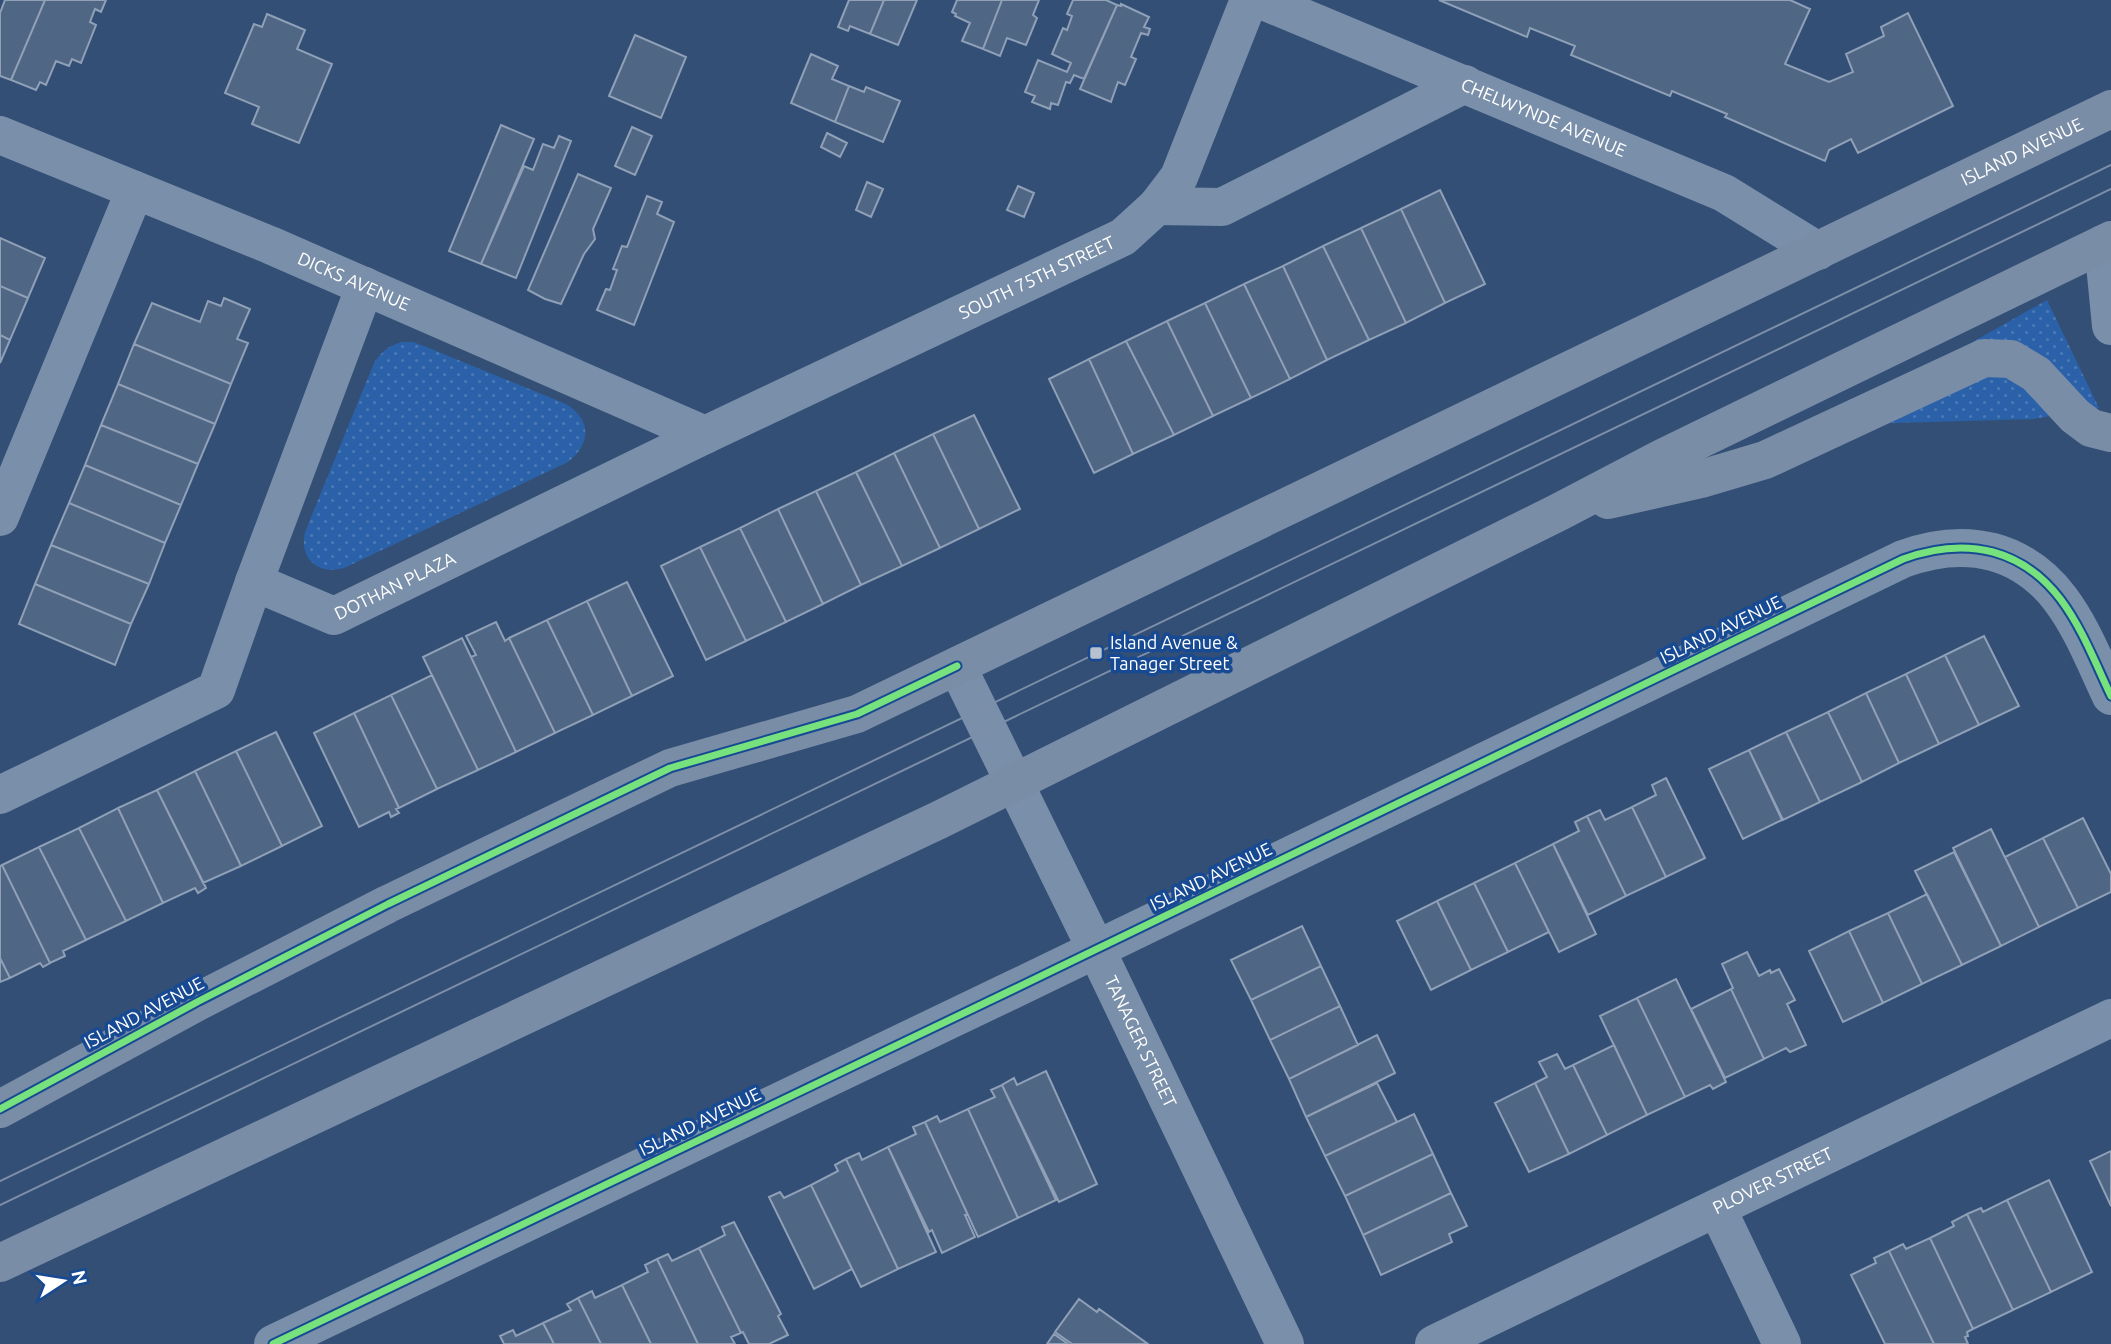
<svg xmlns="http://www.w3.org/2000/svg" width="2111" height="1344" viewBox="0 0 2111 1344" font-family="Ubuntu,sans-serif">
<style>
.grass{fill:url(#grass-dots)}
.building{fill:#506685;stroke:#8fa0b7;stroke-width:2}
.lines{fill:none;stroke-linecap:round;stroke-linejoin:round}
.minor{stroke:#7a8fa9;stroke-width:38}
.major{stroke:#7a8da7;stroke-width:38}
.tram{stroke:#7c8fa9;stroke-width:2}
.cycleway-casing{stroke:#174a92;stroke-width:11}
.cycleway{stroke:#77e17e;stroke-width:7}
.poi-dot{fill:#b8c1cf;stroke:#174a92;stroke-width:2.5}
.labels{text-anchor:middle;stroke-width:7;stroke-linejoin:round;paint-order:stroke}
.street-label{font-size:18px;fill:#fff;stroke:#174a92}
.poi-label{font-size:18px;fill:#fff;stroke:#174a92;text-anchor:start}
</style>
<defs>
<pattern id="grass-dots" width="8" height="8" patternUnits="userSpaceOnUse" patternTransform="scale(1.75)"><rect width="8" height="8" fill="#2a61a8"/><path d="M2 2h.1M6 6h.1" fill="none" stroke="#4a79b5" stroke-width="1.8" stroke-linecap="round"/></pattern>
</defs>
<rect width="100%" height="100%" fill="#334f76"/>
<path class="grass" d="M2047,300L2099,408L2033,419L1826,425Z
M402,342H413L424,346L566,404C592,420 591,444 568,462L344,568C318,575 299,559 305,532L374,363C382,351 388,346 402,342Z"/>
<path class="building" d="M5,0H45L11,80L0,76V13Z
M45,0H106L101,12L95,9L90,22L96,25L81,63L72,59L69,66L56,61L46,85L40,82L36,90L11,80Z
M849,0H884L870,34L850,26L848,31L838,27Z
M884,0H917L898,45L870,34Z
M957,0H1002L983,49L962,41L970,23L955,16L956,14L952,12Z
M1002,0H1039L1033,15L1037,18L1026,45L1007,38L1000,56L983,49Z
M1073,0H1106L1117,5L1084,79L1074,75L1070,83L1066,82L1058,105L1051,103L1050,109L1032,102L1035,96L1025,92L1038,60L1067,72L1071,63L1052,54L1063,28L1067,30L1072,16L1067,14Z
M1439,0H1790L1810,9L1785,64L1829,82L1853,72L1846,54L1884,36L1881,27L1908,13L1953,106L1858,153L1851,139L1829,150L1825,161L1725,117L1727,114L1672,91L1670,96L1571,55L1575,46L1530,28L1527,37Z
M1121,4L1149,17L1144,27L1150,29L1148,35L1141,33L1131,57L1136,59L1125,85L1118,82L1111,102L1080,89L1117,5L1121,6Z
M267,14L305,30L297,49L332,64L299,143L252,124L259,107L225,93L254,24L262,27Z
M635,35L686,57L661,118L609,96Z
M811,54L838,66L832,79L849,86L835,122L791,103Z
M849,86L864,92L866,87L900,101L883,142L835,122Z
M501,125L534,139L481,264L449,251Z
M632,127L652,136L635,175L615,166Z
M827,133L847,143L840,157L821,147Z
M559,136L571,141L516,278L481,264L524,166L533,170L543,144L554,148Z
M578,174L611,188L593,229L595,239L584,254L561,304L545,299L528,290Z
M867,182L883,189L871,217L856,210Z
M1018,186L1034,193L1024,217L1007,210Z
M1440,190L1485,284L1445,303L1401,209Z
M647,196L662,202L657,214L674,222L634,325L597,310L606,289L610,290L617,270L613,269L622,246L627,247Z
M1401,209L1445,303L1406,323L1361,228Z
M1361,228L1406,323L1369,340L1323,246Z
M0,238L45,258L28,298L0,286Z
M1323,246L1369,340L1327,360L1283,266Z
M1283,266L1327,360L1290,379L1244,284Z
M1244,284L1290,379L1251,398L1205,303Z
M0,286L28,298L10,340L0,335Z
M224,298L250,309L237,339L248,343L231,384L134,344L152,303L200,322L208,301L221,306Z
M1205,303L1251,398L1213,416L1167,321Z
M1167,321L1213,416L1174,435L1126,341Z
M0,335L10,340L0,363Z
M1126,341L1174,435L1133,454L1089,359Z
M134,344L231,384L215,424L118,384Z
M1089,359L1133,454L1094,473L1049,379Z
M118,384L215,424L198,464L101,425Z
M974,415L1020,509L979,529L933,434Z
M101,425L198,464L181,505L85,465Z
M933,434L979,529L940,548L894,453Z
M894,453L940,548L902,566L856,472Z
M85,465L181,505L165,543L69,503Z
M856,472L902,566L861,585L816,491Z
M816,491L861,585L823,604L778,509Z
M69,503L165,543L149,584L51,545Z
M778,509L823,604L786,622L740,528Z
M740,528L786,622L746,641L700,547Z
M51,545L149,584L131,624L35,584Z
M700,547L746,641L706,660L661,566Z
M627,582L673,676L632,696L587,601Z
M35,584L131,624L115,665L19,624Z
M587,601L632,696L593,715L547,620Z
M547,620L593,715L555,733L509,638Z
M496,622L505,641L509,638L555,733L516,752L471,657L476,655L466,636Z
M1984,636L2019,706L1979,725L1945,655Z
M462,638L516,752L478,770L423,657Z
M1945,655L1979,725L1939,744L1906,674Z
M1906,674L1939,744L1899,763L1866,693Z
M432,675L478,770L437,789L391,695Z
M1866,693L1899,763L1862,782L1828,712Z
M391,695L437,789L399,808L354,713Z
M1828,712L1862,782L1820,802L1786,732Z
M354,713L399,808L396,809L399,813L391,817L389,812L359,827L314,733Z
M276,732L322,826L282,846L236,751Z
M1786,732L1820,802L1783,820L1749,750Z
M1749,750L1782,820L1743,839L1709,769Z
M236,751L282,846L241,866L195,771Z
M195,771L241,866L203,883L157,790Z
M1666,778L1705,858L1666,877L1632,807L1656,795L1652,785Z
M157,790L206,888L198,893L195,888L163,903L118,808Z
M1632,807L1666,877L1626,896L1587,816L1600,810L1605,820Z
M118,808L163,903L126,921L79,828Z
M1587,816L1626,896L1588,915L1553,844L1579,831L1575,822Z
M2083,818L2111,874V892L2078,908L2043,838Z
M79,828L126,921L86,940L39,847Z
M1991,829L2039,927L2001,946L1953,848Z
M2043,838L2078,908L2039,927L2005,857Z
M1553,844L1596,934L1559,952L1515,863Z
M39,847L86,940L63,951L65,956L50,963L2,865Z
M1954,852L2001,946L1962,965L1915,871Z
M1515,863L1549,932L1508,952L1474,883Z
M2,865L50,963L43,967L40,963L10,978L0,958V866Z
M1474,883L1508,952L1471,970L1437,901Z
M1927,894L1962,965L1922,984L1888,913Z
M1437,901L1471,970L1431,990L1397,921Z
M1888,913L1922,984L1883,1003L1849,931Z
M1302,926L1321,966L1251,1000L1231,960Z
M1849,931L1883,1003L1843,1022L1809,951Z
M1747,952L1759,976L1770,970L1771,973L1779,969L1795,1000L1787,1004L1806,1045L1790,1052L1786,1048L1764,1059L1731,989L1733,988L1722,964Z
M0,958L10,978L0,982Z
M1321,966L1340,1006L1270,1040L1251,1000Z
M1676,979L1726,1082L1713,1089L1710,1085L1685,1097L1637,998Z
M1731,989L1764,1059L1725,1078L1691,1009Z
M1637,998L1685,1097L1647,1115L1600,1016Z
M1340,1006L1358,1045L1289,1079L1270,1040Z
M1377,1035L1395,1073L1306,1117L1289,1079Z
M1614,1045L1647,1115L1607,1135L1573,1065Z
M1557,1054L1565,1069L1573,1065L1607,1135L1569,1154L1535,1083L1547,1077L1539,1062Z
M1046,1071L1097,1184L1059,1202L1002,1085L1014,1078L1017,1085Z
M1377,1083L1397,1122L1325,1156L1306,1117Z
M1535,1083L1569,1154L1529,1172L1495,1103Z
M1002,1085L1056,1200L1018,1218L968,1109L995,1097L991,1090Z
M968,1109L1018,1218L978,1237L925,1122L937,1116L940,1122Z
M1414,1114L1433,1154L1345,1196L1325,1156Z
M925,1122L968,1215H965L975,1237L942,1253L932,1230L929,1232L888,1147L916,1134L913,1127Z
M888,1147L936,1252L898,1269L846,1159L859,1153L862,1160Z
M2111,1151V1206L2090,1161Z
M1433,1154L1451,1193L1363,1235L1345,1196Z
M846,1159L898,1269L861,1287L811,1185L838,1171L835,1165Z
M2049,1180L2092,1272L2051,1292L2007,1200Z
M811,1185L852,1269L814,1289L769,1197L780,1192L784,1198Z
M1451,1193L1467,1226L1449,1234L1452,1242L1381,1275L1363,1235Z
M2007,1200L2051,1292L2013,1310L1967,1214L1981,1208L1983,1212Z
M1967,1214L2013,1310L1973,1329L1930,1238L1954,1226L1952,1222Z
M734,1222L781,1314L778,1316L788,1335L769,1344H749L743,1332L741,1333L699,1248L725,1235L722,1227Z
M1930,1238L1973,1329L1967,1332L1968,1336L1965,1337L1968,1344H1934L1889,1251L1903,1244L1906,1249Z
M699,1248L741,1333L731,1337L735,1344H698L657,1259L668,1254L672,1261Z
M1889,1251L1934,1344H1885L1851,1275L1876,1263L1874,1258Z
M657,1259L698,1344H651L622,1285L648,1272L645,1265Z
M622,1285L651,1344H601L578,1298L592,1291L595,1298Z
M578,1298L601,1344H554L543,1323L571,1310L567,1304Z
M1079,1299L1097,1312L1099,1309L1148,1344H1072L1055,1332Z
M543,1323L554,1344H504L500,1336L513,1330L516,1336Z
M1054,1334L1068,1344H1047Z"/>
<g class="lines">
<g class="minor">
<path id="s1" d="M1261,0L1724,193L1818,251"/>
<path id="s2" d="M0,135L270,245L705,435"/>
<path d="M1157,206L1222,207L1465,84"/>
<path d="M2103,244L2111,326"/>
<path id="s3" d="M365,286L254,582L334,616L705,435L1123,237L1157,206L1179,177L1249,0"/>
<path d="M0,517L135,190"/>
<path id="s4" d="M957,666L1096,949L1285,1344"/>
<path d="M0,795L216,690L254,582"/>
<path d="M1717,1208L1782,1344"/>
<path d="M273,1344L1012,990L1903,559C1933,548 1962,544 1993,552C2062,571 2083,637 2111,696"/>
<path id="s5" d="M1434,1344L2111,1018"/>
</g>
<g class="major">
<path d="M1608,500L1701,479L1765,460L1984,358L2011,359L2036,374L2075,416L2091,428L2111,433"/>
<path id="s6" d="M0,1109L199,1001L388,904L670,768L857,714L2111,109"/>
<path d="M0,1263L939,820L1559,512L1662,458L2111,240"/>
</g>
<path class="tram" d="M0,1181L2111,165
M0,1205L2111,189"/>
<defs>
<path id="cycleway" d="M0,1109L199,1001L388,904L670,768L857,714L957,666
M273,1344L1012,990L1903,559C1933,548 1962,544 1993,552C2062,571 2083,637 2111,696"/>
</defs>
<use href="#cycleway" class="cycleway-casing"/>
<use href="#cycleway" class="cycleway"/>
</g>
<rect class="poi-dot" x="1089" y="646" width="14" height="14" rx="3.5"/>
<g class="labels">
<g class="street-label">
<text dy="6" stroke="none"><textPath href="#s1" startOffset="306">CHELWYNDE AVENUE</textPath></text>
<text dy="6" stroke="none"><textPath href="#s6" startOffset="2240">ISLAND AVENUE</textPath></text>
<text dy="6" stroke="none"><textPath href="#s3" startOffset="1183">SOUTH 75TH STREET</textPath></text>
<text dy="6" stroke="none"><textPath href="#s2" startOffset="383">DICKS AVENUE</textPath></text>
<text dy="6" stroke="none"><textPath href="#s3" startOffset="471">DOTHAN PLAZA</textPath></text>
<text transform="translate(1721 630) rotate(-26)" y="6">ISLAND AVENUE</text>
<text transform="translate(1211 877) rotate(-26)" y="6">ISLAND AVENUE</text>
<text transform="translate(144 1013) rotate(-28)" y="6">ISLAND AVENUE</text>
<text dy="6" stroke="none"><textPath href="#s4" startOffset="418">TANAGER STREET</textPath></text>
<text transform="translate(700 1122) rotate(-26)" y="6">ISLAND AVENUE</text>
<text dy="6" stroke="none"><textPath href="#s5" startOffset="376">PLOVER STREET</textPath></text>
</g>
<g class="poi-label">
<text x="1110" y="649">Island Avenue &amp;<tspan x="1110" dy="21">Tanager Street</tspan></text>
</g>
</g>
<g transform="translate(63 1281) rotate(78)" stroke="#174a92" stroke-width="5" paint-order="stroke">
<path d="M0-5L12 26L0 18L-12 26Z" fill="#ffffff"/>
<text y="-10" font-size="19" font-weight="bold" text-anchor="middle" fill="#ffffff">N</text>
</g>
</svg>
